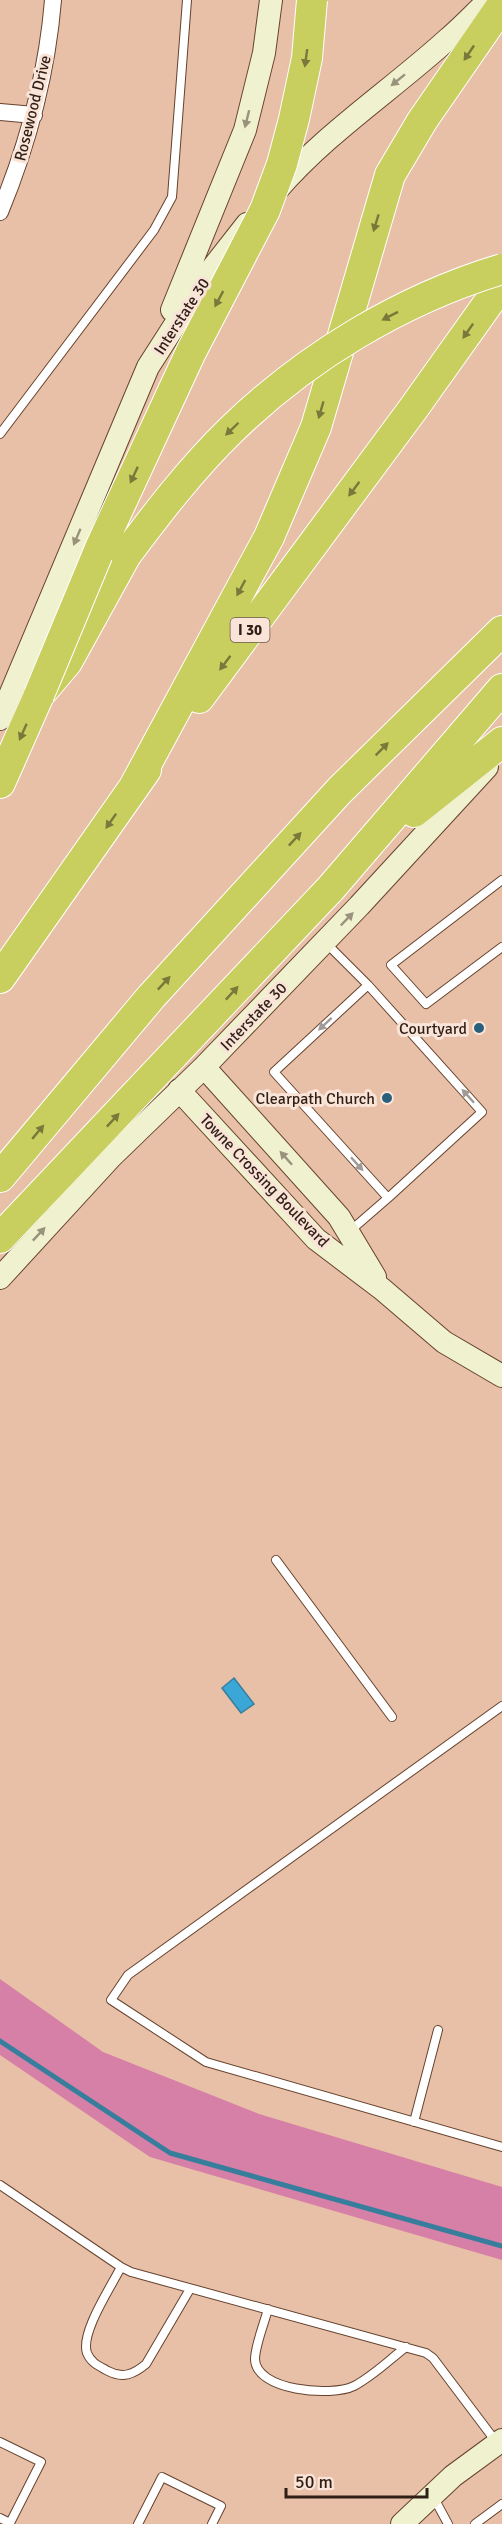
<svg xmlns="http://www.w3.org/2000/svg" width="502" height="2524" viewBox="0 0 502 2524" font-family="Signika,sans-serif">
<style>
.green{fill:#d67fa7}
.water{fill:#3aa7d7;stroke:#377e9d;stroke-width:1.5}
.lines{fill:none;stroke-linecap:round;stroke-linejoin:round}
.stream{stroke:#377e9d;stroke-width:5}
.lane-casing{stroke:#66432e;stroke-width:10}
.street-casing{stroke:#66432e;stroke-width:18}
.secondary-casing{stroke:#66432e;stroke-width:24}
.highway-casing{stroke:#fff;stroke-width:32}
.lane{stroke:#fff;stroke-width:8}
.street{stroke:#fff;stroke-width:16}
.secondary{stroke:#eff1cf;stroke-width:22}
.highway{stroke:#c9cf5f;stroke-width:30}
.highway-bridge-casing{stroke:#fff;stroke-width:32;stroke-linecap:butt}
.highway-bridge{stroke:#c9cf5f;stroke-width:30}
.oneway{fill:#7c773a}
.oneway2{fill:#99927c}
.oneway3{fill:#a19a96}
.poi-dot{fill:#285f7a;stroke:#fae4d8;stroke-width:2}
.labels{text-anchor:middle;stroke-width:6;stroke-linejoin:round;paint-order:stroke}
.shield{fill:#fae4d8;stroke:#6c5a50;stroke-width:1.5}
.shield-label{font-size:15px;font-weight:bold;fill:#2f1f16}
.street-label{font-size:16px;fill:#2f1f16;stroke:#fae4d8}
.poi-label{font-size:16px;fill:#2f1f16;stroke:#fae4d8;text-anchor:end}
</style>
<rect width="100%" height="100%" fill="#e8bfa7"/>
<path class="green" d="M0,1979L103,2052L259,2114L502,2187V2260L150,2157L0,2055Z"/>
<path class="water" d="M234,1678L254,1704L241,1713L222,1688Z"/>
<g class="lines">
<path class="stream" d="M0,2041L170,2153L502,2246"/>
<defs>
<path id="lane" d="M0,434L154,230L172,197L187,0
M502,880L391,965L426,1004L502,947
M325,942L368,985L482,1112L388,1198L274,1072L368,985
M350,1231L388,1198
M276,1560L392,1717
M502,1706L128,1975L111,2000L206,2062L502,2147
M414,2122L438,2030
M0,2185L121,2267L131,2272L426,2353L433,2358L497,2443
M121,2267C111,2287 80,2333 87,2353C91,2363 99,2366 108,2371C123,2379 134,2374 146,2364L190,2289
M268,2309C264,2324 256,2343 255,2358C254,2391 332,2397 354,2386C373,2376 389,2360 406,2347
M0,2442L41,2462L10,2523L0,2518
M434,2498L448,2524
M138,2524L162,2477L221,2506L212,2524
M475,2524L502,2504"/>
<path id="street" d="M0,112L34,115
M0,212C28,144 47,74 53,0"/>
<path id="secondary" d="M277,190C327,132 392,90 449,38C463,26 475,13 489,0
M172,310L245,130L264,53L271,0
M0,719L148,367L207,275L247,224
M204,1067L339,1217L375,1277
M179,1090L316,1239L382,1289L444,1342L502,1376
M0,1278L111,1157L204,1067L359,906L487,767
M402,2524L453,2476L502,2440"/>
<path id="highway" d="M199,698L413,409L502,284
M0,783L39,695L67,662L126,555
M134,787L269,537L316,427L390,175L422,121L502,5
M414,812L502,742
M0,978L146,770
M0,1177L151,997L340,790L502,631
M0,1238L331,888L502,689"/>
</defs>
<use href="#lane" class="lane-casing"/>
<use href="#street" class="street-casing"/>
<use href="#secondary" class="secondary-casing"/>
<use href="#highway" class="highway-casing"/>
<use href="#lane" class="lane"/>
<use href="#street" class="street"/>
<use href="#secondary" class="secondary"/>
<use href="#highway" class="highway"/>
<defs>
<path id="highway-bridge" d="M126,555C158,512 192,468 231,430C306,357 402,299 502,269
M39,695L101,546L191,352L265,210L282,164L294,119L307,58L312,0"/>
</defs>
<use href="#highway-bridge" class="highway-bridge-casing"/>
<use href="#highway-bridge" class="highway-bridge"/>
</g>
<defs><path id="oneway-solid" d="M-6-.8H1V-3.2L6.5 0L1 3.2V.8H-6Z" transform="scale(1.5)"/></defs>
<g class="oneway">
<use href="#oneway-solid" transform="translate(469 53) rotate(124)"/>
<use href="#oneway-solid" transform="translate(306 58) rotate(98)"/>
<use href="#oneway-solid" transform="translate(376 223) rotate(107)"/>
<use href="#oneway-solid" transform="translate(219 299) rotate(118)"/>
<use href="#oneway-solid" transform="translate(390 316) rotate(153)"/>
<use href="#oneway-solid" transform="translate(468 331) rotate(125)"/>
<use href="#oneway-solid" transform="translate(321 410) rotate(106)"/>
<use href="#oneway-solid" transform="translate(232 429) rotate(136)"/>
<use href="#oneway-solid" transform="translate(134 475) rotate(115)"/>
<use href="#oneway-solid" transform="translate(354 489) rotate(127)"/>
<use href="#oneway-solid" transform="translate(241 588) rotate(118)"/>
<use href="#oneway-solid" transform="translate(225 663) rotate(127)"/>
<use href="#oneway-solid" transform="translate(23 732) rotate(114)"/>
<use href="#oneway-solid" transform="translate(382 749) rotate(-45)"/>
<use href="#oneway-solid" transform="translate(111 821) rotate(125)"/>
<use href="#oneway-solid" transform="translate(295 839) rotate(-47)"/>
<use href="#oneway-solid" transform="translate(164 983) rotate(-47)"/>
<use href="#oneway-solid" transform="translate(232 993) rotate(-47)"/>
<use href="#oneway-solid" transform="translate(113 1120) rotate(-47)"/>
<use href="#oneway-solid" transform="translate(38 1132) rotate(-50)"/>
</g>
<g class="oneway2">
<use href="#oneway-solid" transform="translate(398 80) rotate(141)"/>
<use href="#oneway-solid" transform="translate(247 119) rotate(104)"/>
<use href="#oneway-solid" transform="translate(77 537) rotate(113)"/>
<use href="#oneway-solid" transform="translate(347 919) rotate(-46)"/>
<use href="#oneway-solid" transform="translate(286 1158) rotate(-132)"/>
<use href="#oneway-solid" transform="translate(39 1234) rotate(-47)"/>
</g>
<g class="oneway3">
<use href="#oneway-solid" transform="translate(325 1024) rotate(137)"/>
<use href="#oneway-solid" transform="translate(468 1096) rotate(-132)"/>
<use href="#oneway-solid" transform="translate(357 1164) rotate(48)"/>
</g>
<g class="poi-dot">
<circle cx="479" cy="1028" r="6"/>
<circle cx="387" cy="1098" r="6"/>
</g>
<g class="labels">
<rect class="shield" x="230.5" y="618" width="39" height="24" rx="4.5"/>
<g class="shield-label">
<text x="250" y="635">I 30</text>
</g>
<g class="street-label">
<text transform="translate(32 108) rotate(-76)" y="6">Rosewood Drive</text>
<text transform="translate(181 316) rotate(-57)" y="6">Interstate 30</text>
<text transform="translate(253 1016) rotate(-46)" y="6">Interstate 30</text>
<text transform="translate(265 1180) rotate(46)" y="6">Towne Crossing Boulevard</text>
</g>
<g class="poi-label">
<text x="467" y="1034">Courtyard</text>
<text x="375" y="1104">Clearpath Church</text>
</g>
</g>
<path d="M286 2488v9h141v-9" fill="none" stroke="#2f1f16" stroke-width="3"/>
<text x="295" y="2488" font-size="18" fill="#2f1f16" stroke="#fae4d8" stroke-width="4.5" paint-order="stroke">50 m</text>
</svg>
